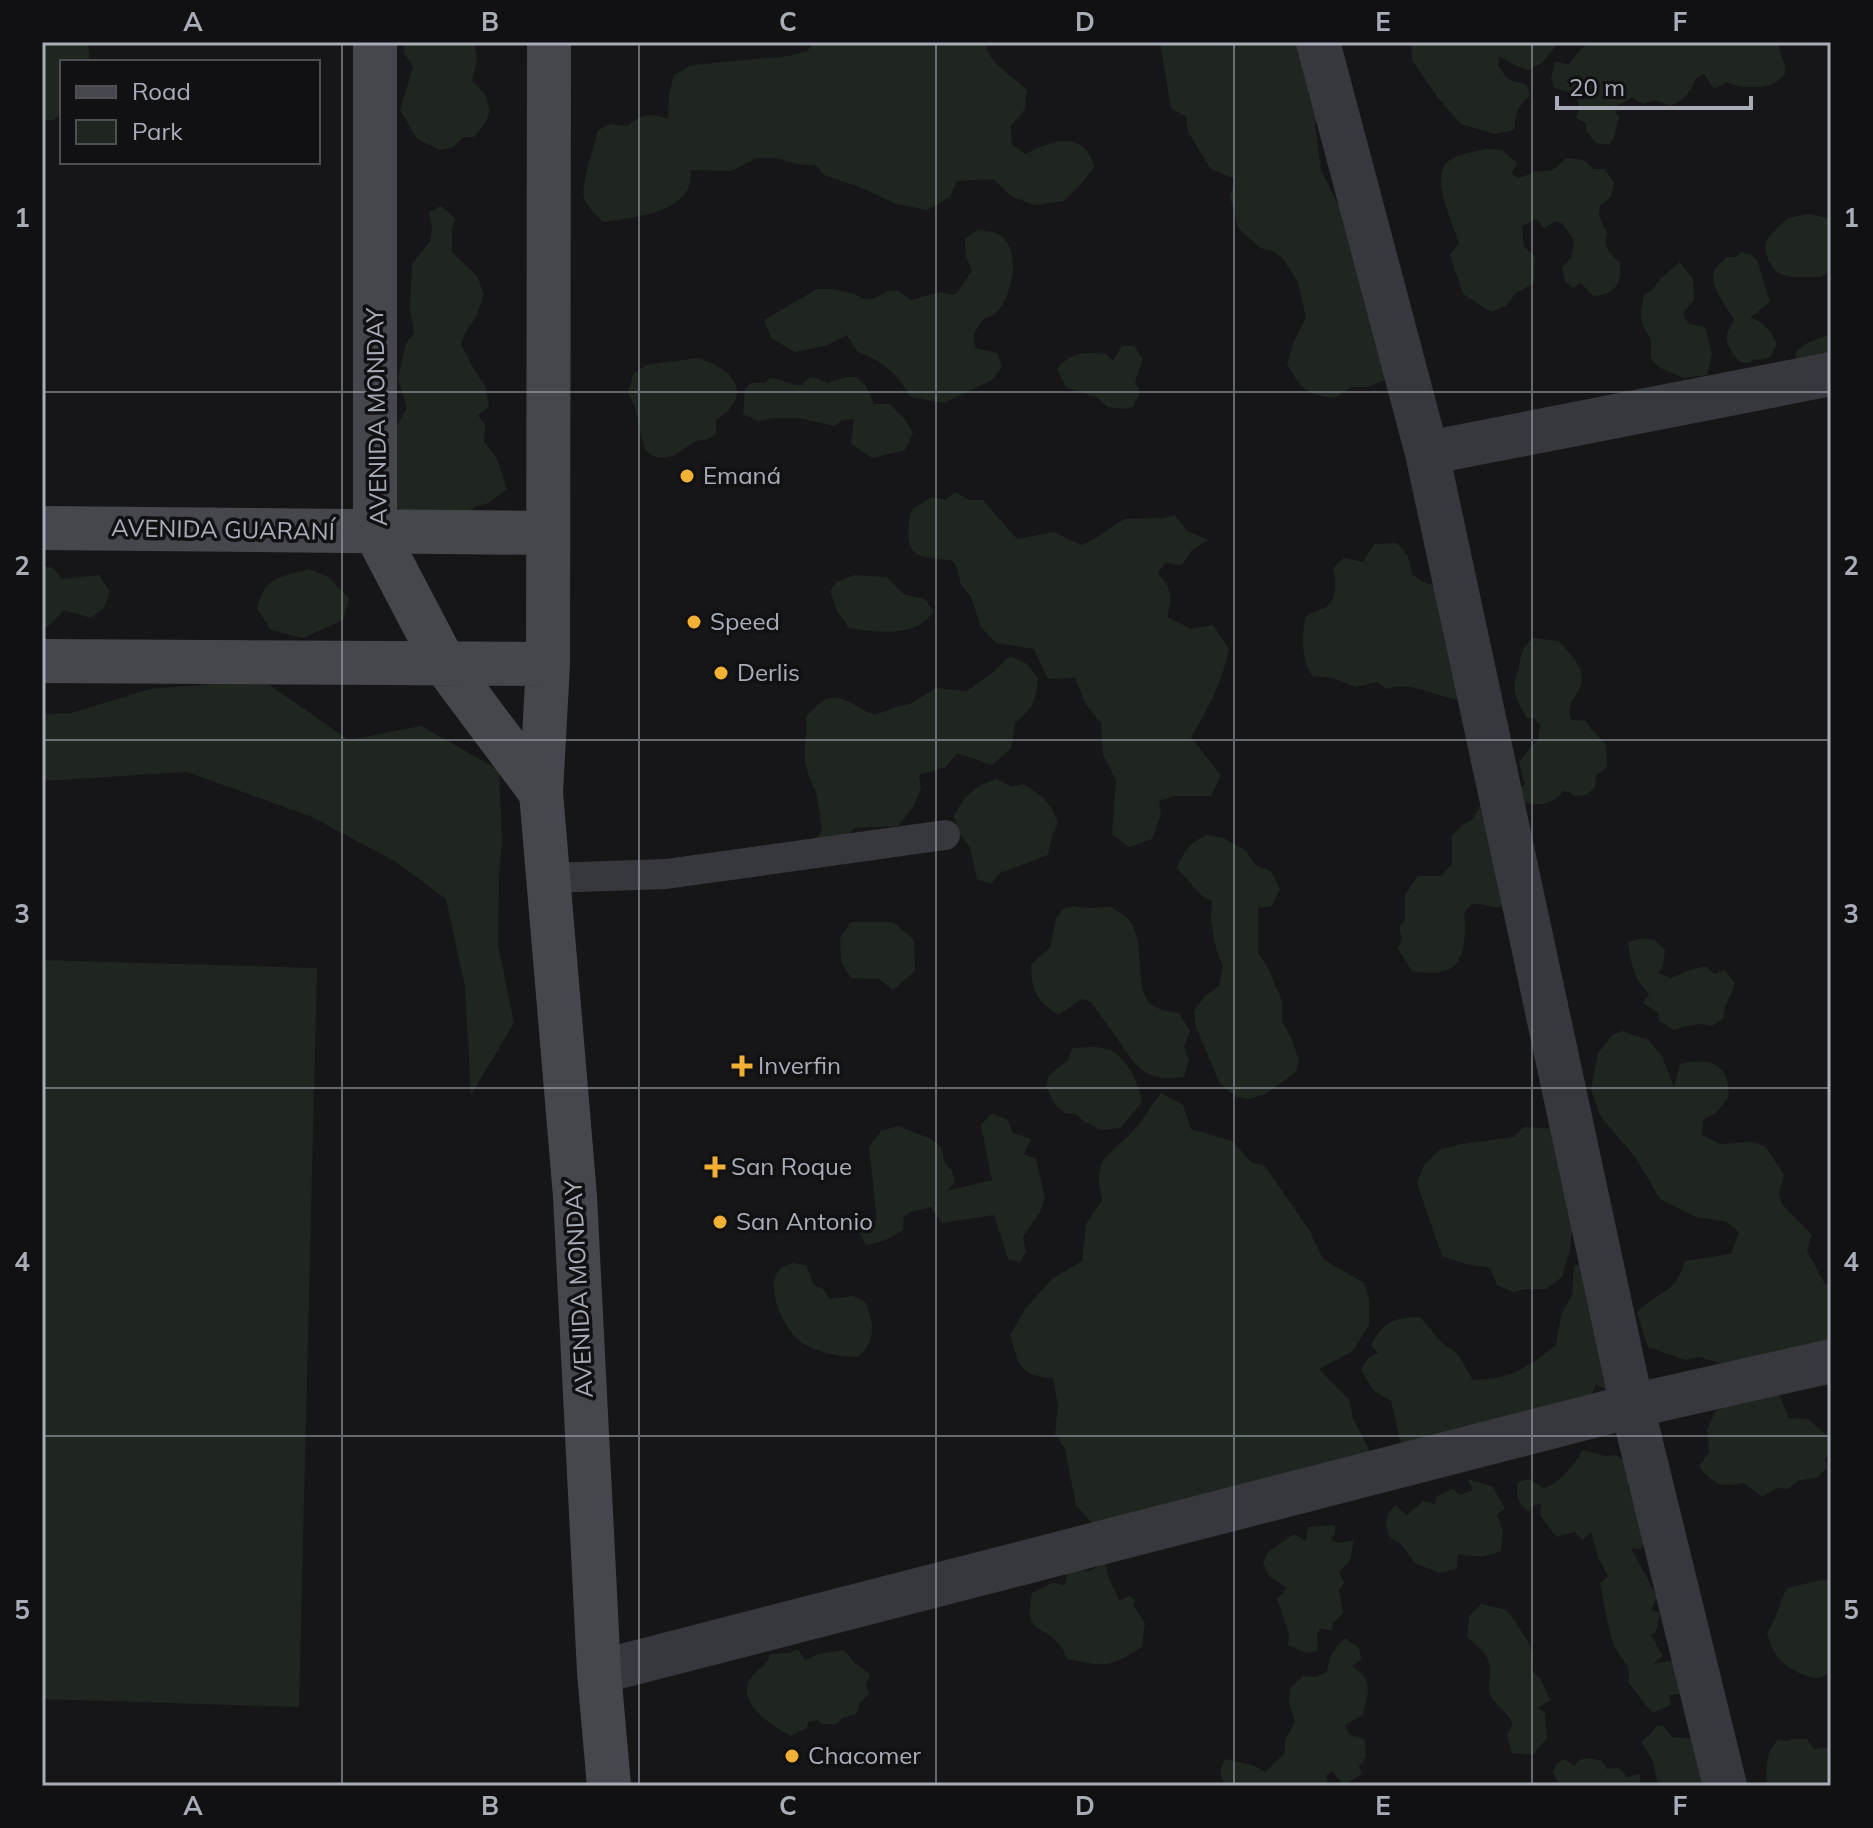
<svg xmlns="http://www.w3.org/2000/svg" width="1873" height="1828" viewBox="0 0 1873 1828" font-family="Mulish,sans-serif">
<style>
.green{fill:#1e261f}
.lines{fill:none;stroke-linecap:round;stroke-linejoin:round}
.service{stroke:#37383d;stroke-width:30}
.minor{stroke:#37383d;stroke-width:44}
.secondary{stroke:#45474d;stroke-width:44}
.grid{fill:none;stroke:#a8adb8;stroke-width:2;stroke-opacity:0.55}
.poi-dot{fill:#f2b134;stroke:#111113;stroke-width:3}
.labels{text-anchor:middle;stroke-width:7;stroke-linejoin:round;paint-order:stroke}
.street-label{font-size:24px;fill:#a8adb8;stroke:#111113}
.poi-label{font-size:24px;fill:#a8adb8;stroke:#111113;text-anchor:start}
.neatline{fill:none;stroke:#a8adb8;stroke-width:3}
.grid-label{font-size:26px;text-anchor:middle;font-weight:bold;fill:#a8adb8}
</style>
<rect width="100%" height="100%" fill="#161618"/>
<path class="green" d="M43,42H88L90,62H62V113L54,120H42Z
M405,42H474L477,60L472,81L485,94L490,111L484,125L474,137H464L453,147L440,150L417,139L400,110L413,67L404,53Z
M815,42H985C988,64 1012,75 1027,90L1025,109L1011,126L1012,144L1025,154C1042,146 1069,132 1085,149C1089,153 1092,161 1095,166L1083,182L1064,201L1034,205L1011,196L993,179L957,181L950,197L927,210L896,204L862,188L824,175L817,166L798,164L775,158H757L731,171L691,170C690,175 691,179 690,183C682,214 630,218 604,222C597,217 587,207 584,198C580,187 595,143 598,130L611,124L627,126C644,113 649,113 668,119L669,94L674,75L692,65L789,56L807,51Z
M1160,42H1305L1327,110L1315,123L1321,170L1356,242L1390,378L1367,387H1351L1335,398C1304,394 1302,389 1287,364L1294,341L1306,318L1298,282L1283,259L1273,251L1260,248L1238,228L1230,196L1235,179L1211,169L1188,132L1186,117L1171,108Z
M1411,42H1557L1558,43L1542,63L1528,70L1514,65L1499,56L1498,66L1508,79L1526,85L1530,96C1517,106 1516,114 1514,130L1494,134L1461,124L1438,98L1412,60Z
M1591,42H1626L1630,44L1645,42H1777L1785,66V74C1782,77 1779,81 1774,83C1762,89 1739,89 1727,82L1714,89L1704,74L1696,78C1690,92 1684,101 1670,106L1656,100L1643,104L1632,97L1617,106L1615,112L1619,117C1616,127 1616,136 1610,145L1596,143L1586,131V123L1576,118L1579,108L1577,95L1554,88L1551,79L1555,62L1569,64L1581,49Z
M1486,149L1502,150L1517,163L1511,174L1519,178L1535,172L1553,170L1566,158L1584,160L1594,169H1605L1614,183L1611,197L1600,206L1599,216L1607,233C1603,248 1609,253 1620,263C1622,284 1615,294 1593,296L1581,283L1573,288L1565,281L1562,268L1572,256L1574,241L1563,224L1556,221L1544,228L1536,219L1522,226L1524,247L1535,256L1534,283L1516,293L1506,306L1491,312L1463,294L1450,255L1459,243C1453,223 1428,174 1450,160C1460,153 1475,152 1486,149Z
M441,206L455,218L452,231V252L477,276L484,294L476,317L466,331L461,344L476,373L486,387L489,407L478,415L485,425L484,441L497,459L507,489L489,503L476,506L445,528L416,522L385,499L395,429L407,408L398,379L406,343L414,333L410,308L412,264L430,241L432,228L429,212Z
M1809,214L1831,219V270L1821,277H1790L1776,272L1768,260L1765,246L1768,238L1777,228L1788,218Z
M977,230C983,231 990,231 996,233C1023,244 1013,294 998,311C994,316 988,317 982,320L974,334L975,348L997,353L1002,367L992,380L944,403L911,397C898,375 882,360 858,352L847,335L825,346L795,352L771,338L764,320L817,289H833L855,294L862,299L875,298L890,290L898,291L911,300L941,292L953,295L957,293L972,270L966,257L965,239Z
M1741,252L1751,255L1757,260L1770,302L1750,318C1764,321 1771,331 1777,344L1770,357L1761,360L1753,359L1750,363L1740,362C1733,354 1723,343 1728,331C1730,327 1733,323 1734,319C1727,309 1709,284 1714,272C1716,267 1722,262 1726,257H1736Z
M1680,262L1693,279L1694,300L1683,313L1688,324L1705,327L1712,354L1707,375L1684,378L1658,367L1651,358V340L1642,324L1641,313L1644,295L1651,291L1661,278Z
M1831,334V377L1798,365L1795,353L1805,344Z
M1122,346H1134L1143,359L1135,382L1140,392L1133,407L1124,409L1108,407L1096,397L1066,387L1057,369C1072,351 1084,352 1106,354L1113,361Z
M697,358C733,368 756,394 716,420V433C707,443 704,438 694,442C686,446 681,453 672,456C637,465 643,432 636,410C634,404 631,399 628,393L633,374L646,365Z
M810,377L816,378L828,383L846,377H856L866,386L874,404H890L905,420L913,433L905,450L872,458L851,444L854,419L842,420L834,426L799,418H773L758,421L743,414L745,389L751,383H765L770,378C784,379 788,386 802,385Z
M955,492L969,500H983L1017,539L1054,532L1081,545L1094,539L1124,519L1164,518L1175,515L1187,531L1208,540L1192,550L1182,565L1165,563L1158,573C1172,591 1173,596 1167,617L1191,629L1213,625L1229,649C1223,681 1208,709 1191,737L1221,776L1211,796H1175L1159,801L1161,814L1152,839L1129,847L1112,834L1116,780L1103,755L1101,723L1086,705L1075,678L1048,679L1034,649L996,643L981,627L971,597L961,585L957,568L953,561C943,559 930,559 921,556C903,550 908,523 912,509L932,497L945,500Z
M1397,543L1408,556L1412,574L1422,582L1434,585L1469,700C1438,701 1417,679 1386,689L1377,682L1356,687L1333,678L1312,676C1301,658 1302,638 1305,618C1311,612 1315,612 1322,609C1338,602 1337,582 1333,568L1344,558L1363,562L1374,544Z
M42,566L53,568L62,579L99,575L110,592L104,608L91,618L64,610L51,624L42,630Z
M309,569L328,577L349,598L343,620L303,638L271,630L257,609C265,575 279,578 309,569Z
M855,575L887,577L903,594L925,599L933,611C918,639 876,632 849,628L837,611L830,591L836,582Z
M1533,638L1559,641C1568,652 1582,664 1582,679C1581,695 1562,705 1572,720L1586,721L1591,729L1606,744L1607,767L1596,776L1595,787L1587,795L1574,796L1569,792L1563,791C1554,805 1534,808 1520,800L1518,788L1525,785L1519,762C1526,756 1529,745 1538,740L1540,725L1535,719L1527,718C1520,706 1512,694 1515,680C1516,675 1519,671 1519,667C1521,653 1522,648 1533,638Z
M1010,656L1027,664L1038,678C1036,700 1033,709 1015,723L1011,749L992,765L957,753L946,767L919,775L921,789L913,807L898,826L854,828L847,838L813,842L822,831C820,819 819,805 816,793C812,782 807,774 805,762C803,746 808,732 806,717C835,682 843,702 875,715L893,708L912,703L936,688L967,691L993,672Z
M262,680L349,740L421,726L499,770L502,841L499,874L498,945L514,1023L471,1095L465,987L446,899L396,862L312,817L187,772L42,781V714L71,713L150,689Z
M997,779L1012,787L1023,784C1043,795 1050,802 1058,823L1052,836L1048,855L1000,873L991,884L977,879L970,847L959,833L954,817C963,796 976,785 997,779Z
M1481,805L1511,902C1507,904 1503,906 1499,907C1489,909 1478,899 1469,907C1461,914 1466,922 1465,931C1464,969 1449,977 1412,971L1398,949L1402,938L1399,928L1405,919V895L1418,876H1441L1452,864V836L1462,825L1472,820Z
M1207,835L1224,838L1246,851L1255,865L1271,871L1280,889L1272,906L1258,908V952L1269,970L1282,1001V1021L1292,1040L1299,1060L1296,1072L1265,1094L1249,1099L1236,1097L1219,1082L1214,1070L1196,1027L1194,1011L1204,997L1219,986L1223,966L1216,948L1211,922L1212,901L1202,896L1177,868C1185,850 1188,844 1207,835Z
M1073,906C1079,907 1085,908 1091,908C1097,908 1105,906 1110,907C1111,907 1120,913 1121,913C1153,933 1128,992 1155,1007C1163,1011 1171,1012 1179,1013L1190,1031L1184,1047L1189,1060L1184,1077C1149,1082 1139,1071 1121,1044C1111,1030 1101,1016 1091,1002L1082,999L1058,1015C1036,999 1032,993 1031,965L1050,947L1056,918L1063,909Z
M851,922H893L914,940L915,971L893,990L879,979L851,978L841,962L840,938Z
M1642,938L1655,940L1665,950L1663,966L1658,973L1671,978L1693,969L1706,966L1714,974L1725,970L1735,983C1732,996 1722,1006 1724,1018L1712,1026C1700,1022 1686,1025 1674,1030L1659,1021L1658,1013L1643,1003L1649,994C1633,977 1631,964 1628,942Z
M42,960L317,968L299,1707L42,1699Z
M1622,1031L1648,1040L1662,1056L1674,1087L1680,1064C1696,1061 1718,1057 1726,1077C1728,1082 1728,1090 1729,1096L1717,1112L1703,1120L1702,1135L1720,1144L1752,1142L1765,1146L1784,1175L1779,1194L1782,1204L1812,1235L1807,1251L1825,1284L1831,1283V1354L1738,1368L1699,1357L1685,1360L1648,1347L1637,1313C1658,1289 1674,1297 1685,1261L1731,1254L1739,1232L1727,1222L1696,1217L1660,1199L1636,1158L1601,1117L1591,1090L1598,1053L1612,1035Z
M1095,1047C1101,1048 1109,1048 1114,1052C1129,1063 1139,1084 1142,1102L1120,1128L1101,1130L1083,1121L1076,1114L1065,1113L1056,1106L1046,1087L1049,1075L1068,1060L1072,1048Z
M1161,1093L1183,1105L1191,1129L1232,1141L1251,1162L1265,1166L1309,1230L1323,1259L1364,1283L1369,1299V1325L1353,1351L1319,1369L1349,1400L1353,1419L1368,1447L1375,1473L1096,1528L1076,1505L1065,1449L1055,1434L1058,1406L1053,1378C1019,1376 1019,1365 1010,1335L1025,1309L1052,1279L1082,1261L1086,1224L1102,1200C1092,1156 1108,1158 1134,1130C1144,1119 1151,1105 1161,1093Z
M992,1113L1008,1120L1013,1133L1031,1139L1024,1154L1036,1159L1045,1198L1040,1212L1023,1237L1026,1252L1020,1262L1008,1259L994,1215L942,1223L931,1207L911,1212L904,1216L903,1230C891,1238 881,1243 866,1245L859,1231L863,1220H877L869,1147L881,1131L898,1126L931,1139L941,1147L945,1163L952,1171L955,1182L947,1191L992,1180L981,1125Z
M1524,1127L1560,1129L1574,1213L1570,1250L1562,1277L1546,1289H1525L1513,1292L1497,1285L1490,1268L1466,1264L1442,1256L1417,1183L1424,1165L1439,1150L1462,1144L1514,1137Z
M793,1263L806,1265L814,1285L823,1289L830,1299L852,1296L865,1301C873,1323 878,1338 858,1357C840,1357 820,1353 804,1344C786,1334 761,1284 781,1268C782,1267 791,1263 793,1263Z
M1584,1263L1621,1388L1606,1390L1596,1384L1592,1394L1422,1448L1400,1441L1391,1401L1374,1391L1361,1370L1368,1358L1378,1353L1371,1345C1383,1321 1394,1318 1420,1317L1441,1342L1458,1354L1473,1380C1513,1379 1526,1368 1556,1345L1561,1315L1572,1295L1574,1266Z
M1779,1394L1789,1418L1808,1419L1827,1435L1829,1453L1825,1459L1827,1468L1816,1478L1800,1480L1787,1489L1777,1488L1762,1497L1744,1483C1718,1487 1716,1486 1699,1467L1709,1452L1707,1430L1715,1412L1725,1402Z
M1583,1450L1605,1456L1616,1455L1628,1464L1645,1539L1641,1549L1631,1548L1657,1597L1651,1610L1660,1613L1656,1632L1651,1635L1663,1656L1653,1664L1676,1660L1684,1694L1669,1695L1671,1705L1652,1713L1628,1682C1632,1661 1622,1663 1615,1647C1608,1631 1604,1601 1600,1583L1608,1576L1598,1557L1591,1532L1583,1540L1575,1532L1556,1537L1540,1515L1541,1503L1531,1507L1530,1512C1518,1505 1515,1495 1518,1482L1528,1479L1544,1488C1561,1483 1573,1465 1583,1450Z
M1468,1479L1493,1487L1505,1509L1497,1514L1503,1531L1501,1551C1486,1558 1474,1557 1458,1554L1457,1568L1440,1573L1416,1564L1401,1544L1391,1539C1384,1525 1384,1517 1395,1505L1407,1515L1423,1501L1435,1504L1437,1496L1453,1489L1460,1495L1473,1490Z
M1335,1525V1533L1331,1540L1339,1543L1354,1540L1350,1561L1339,1572L1344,1583L1339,1591L1343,1613L1333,1623L1332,1631L1320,1628L1317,1635L1318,1651L1306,1653L1288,1645L1289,1633L1277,1599L1287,1588L1269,1576L1263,1563L1268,1552L1294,1534L1306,1541L1308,1527Z
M1106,1563C1106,1577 1115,1588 1119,1601L1129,1596L1136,1600L1133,1605L1145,1623L1142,1647C1108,1669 1105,1666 1066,1659C1065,1655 1064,1650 1061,1647C1045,1623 1022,1636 1032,1593L1052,1583L1065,1585L1068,1569L1089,1571Z
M1821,1580L1831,1581V1672C1830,1673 1820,1678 1819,1678C1812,1679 1805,1675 1799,1673C1781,1665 1771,1651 1767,1632C1777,1620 1779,1603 1787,1588Z
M1481,1604L1506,1610L1517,1624L1529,1643L1533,1655L1531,1670L1541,1680L1550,1700L1538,1708L1545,1712L1547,1738L1533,1755L1512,1753L1507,1736C1507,1735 1512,1725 1512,1724C1513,1716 1493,1705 1490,1693C1487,1684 1491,1676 1490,1667C1490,1655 1475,1644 1467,1637L1469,1616Z
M1345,1638L1358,1647L1362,1659L1352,1666C1375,1682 1368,1691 1363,1715L1345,1725L1350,1735L1365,1739L1366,1757L1359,1767L1362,1774L1344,1785L1332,1771L1326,1776L1329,1786H1224L1220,1771L1225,1759L1252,1765L1265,1772L1285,1753V1740L1295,1722L1289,1703L1290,1689L1303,1676L1316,1677L1327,1672C1329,1657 1333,1649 1345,1638Z
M798,1649L805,1660L818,1654L844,1650L855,1663L870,1674L866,1685L869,1694L860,1703L856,1714L842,1718L837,1724H822L817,1720L808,1722L807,1728L791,1736C773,1727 736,1704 750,1679C756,1669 768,1666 770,1654L789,1653Z
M1656,1726H1664L1672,1737L1696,1739L1730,1763L1751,1786H1658L1653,1761L1641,1741L1651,1734Z
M1793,1739H1807L1814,1749L1831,1747V1786H1767C1766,1768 1765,1753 1778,1740L1788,1741Z
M1589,1758L1602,1761L1607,1769L1619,1768L1627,1777L1640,1774V1786H1560L1553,1773L1556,1764L1565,1759L1574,1766L1579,1760Z"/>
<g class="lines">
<path class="service" d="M548,878L666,874L945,835"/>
<path class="minor" d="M1427,453L1831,374
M599,1672L1632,1406L1427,453L1318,42
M1725,1786L1632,1406L1831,1361"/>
<path class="secondary" d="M375,42V531L444,663L541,793
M549,42L548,664L541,793L575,1196L599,1672L609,1786
M42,528L548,533
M42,661L548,664"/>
</g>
<path class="grid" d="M342,42V1786M639,42V1786M936,42V1786M1234,42V1786M1532,42V1786M42,392H1831M42,740H1831M42,1088H1831M42,1436H1831"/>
<g class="poi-dot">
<circle cx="687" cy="476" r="8"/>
<circle cx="694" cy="622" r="8"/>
<circle cx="721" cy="673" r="8"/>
<path d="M738 1054h8v8h8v8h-8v8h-8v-8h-8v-8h8z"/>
<path d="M711 1155h8v8h8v8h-8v8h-8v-8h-8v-8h8z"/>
<circle cx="720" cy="1222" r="8"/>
<circle cx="792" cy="1756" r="8"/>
</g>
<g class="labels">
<g class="street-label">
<text transform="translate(377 417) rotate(-91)" y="8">AVENIDA MONDAY</text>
<text transform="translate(223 530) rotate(1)" y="8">AVENIDA GUARANÍ</text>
<text transform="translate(579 1289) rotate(-93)" y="8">AVENIDA MONDAY</text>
</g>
<g class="poi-label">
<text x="703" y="484">Emaná</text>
<text x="710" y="630">Speed</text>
<text x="737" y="681">Derlis</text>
<text x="758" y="1074">Inverfin</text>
<text x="731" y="1175">San Roque</text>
<text x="736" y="1230">San Antonio</text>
<text x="808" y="1764">Chacomer</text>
</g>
</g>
<rect width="1873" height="1828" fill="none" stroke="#111113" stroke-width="88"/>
<rect x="60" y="60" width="260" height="104" fill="#111113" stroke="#4d4f55" stroke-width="2"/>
<rect x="76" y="86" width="40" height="12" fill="#45474d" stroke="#4d4f55" stroke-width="2"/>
<text x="132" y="100" font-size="24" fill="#a8adb8">Road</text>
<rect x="76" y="120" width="40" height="24" fill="#1e261f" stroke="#4d4f55" stroke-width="2"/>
<text x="132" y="140" font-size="24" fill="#a8adb8">Park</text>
<path d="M1557 96v12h194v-12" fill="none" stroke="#a8adb8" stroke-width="4"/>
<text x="1569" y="96" font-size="24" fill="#a8adb8" stroke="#111113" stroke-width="6" paint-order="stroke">20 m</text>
<rect x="44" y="44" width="1785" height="1740" class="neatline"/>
<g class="grid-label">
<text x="193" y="31">A</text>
<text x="490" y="31">B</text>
<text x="788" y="31">C</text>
<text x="1085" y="31">D</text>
<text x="1383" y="31">E</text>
<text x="1680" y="31">F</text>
<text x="22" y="227">1</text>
<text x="1851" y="227">1</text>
<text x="22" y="575">2</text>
<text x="1851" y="575">2</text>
<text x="22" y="923">3</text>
<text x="1851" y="923">3</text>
<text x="22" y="1271">4</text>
<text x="1851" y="1271">4</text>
<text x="22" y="1619">5</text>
<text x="1851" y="1619">5</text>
<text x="193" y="1815">A</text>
<text x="490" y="1815">B</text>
<text x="788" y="1815">C</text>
<text x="1085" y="1815">D</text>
<text x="1383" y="1815">E</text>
<text x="1680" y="1815">F</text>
</g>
</svg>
